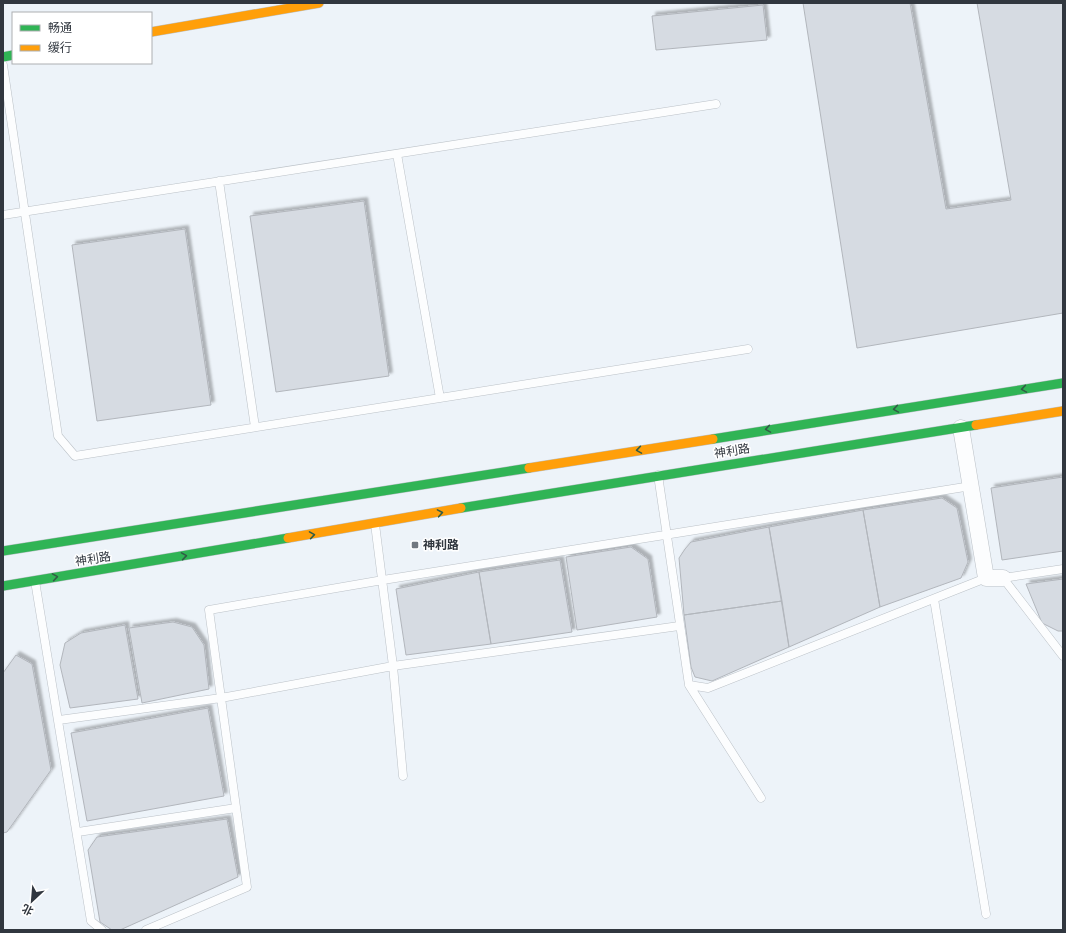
<svg xmlns="http://www.w3.org/2000/svg" width="1066" height="933" viewBox="0 0 1066 933" font-family="Karla,'Noto Sans SC',sans-serif">
<style>
.building{fill:#d6dbe2;stroke:#b2b6bc;filter:url(#shadow)}
.lines{fill:none;stroke-linecap:round;stroke-linejoin:round}
.lane-casing{stroke:#bbc1c7;stroke-width:9}
.street-casing{stroke:#bbc1c7;stroke-width:17}
.fast-casing{stroke:#bbc1c7;stroke-width:10}
.slow-casing{stroke:#bbc1c7;stroke-width:10}
.lane{stroke:#fcfdfe;stroke-width:8}
.street{stroke:#fcfdfe;stroke-width:16}
.fast{stroke:#30b455;stroke-width:9}
.slow{stroke:#ff9f0a;stroke-width:9}
.oneway{stroke:#315c46}
.poi-dot{fill:#737980;stroke:#fff;stroke-width:1.5}
.labels{text-anchor:middle;stroke-width:3;stroke-linejoin:round;paint-order:stroke}
.street-label{font-size:12px;fill:#31373f;stroke:#fff}
.poi-label{font-size:12px;font-weight:bold;fill:#31373f;stroke:#fff;text-anchor:start}
</style>
<defs>
<filter id="shadow"><feDropShadow dx="3.5" dy="-3.5" stdDeviation="1" flood-color="#0004"/></filter>
</defs>
<rect width="100%" height="100%" fill="#edf3f9"/>
<path class="building" d="M803,3H910L946,209L1011,200L977,3H1063V313L857,348Z
M763,5L767,40L656,50L652,16Z
M364,201L389,376L276,392L250,216Z
M185,229L211,405L97,421L72,245Z
M1063,477V551L1002,560L991,488Z
M942,498L957,508L968,562L961,578L880,607L863,510Z
M863,510L880,607L789,647L769,527Z
M769,527L782,601L684,615L679,558L685,549L691,542Z
M631,547L648,559L657,617L577,630L566,557Z
M560,560L572,632L491,644L479,572Z
M479,572L491,644L406,655L396,589Z
M1063,579V631H1058L1042,623L1026,584Z
M782,601L789,647L712,681L695,677L691,667L684,615Z
M173,622L192,627L204,645L209,689L142,703L129,628Z
M125,625L138,699L70,708L60,665L65,643L81,633Z
M16,655L32,664L51,770L7,832L3,833V673Z
M208,708L224,796L87,821L71,733Z
M227,819L238,877L120,930H112L100,922L88,850L97,837Z"/>
<g class="lines">
<defs>
<path id="lane" d="M3,65L58,436L75,456L748,349
M397,154L440,398
M219,181L255,427
M3,215L716,104
M658,475L689,685L708,688L986,578
M375,524L393,666L679,626
M1063,569L1003,578L1063,656
M35,581L91,921L102,930
M934,599L986,914
M689,685L761,798
M59,720L221,698L247,887L146,930
M403,776L393,666L221,698L209,610L383,580L971,486
M78,832L236,808"/>
<path id="street" d="M961,428L986,578H1003"/>
<path id="fast" d="M3,57L13,55
M713,439L1063,383
M461,508L976,425
M3,551L529,468
M3,586L288,538"/>
<path id="slow" d="M151,32L319,3
M976,425L1063,411
M529,468L713,439
M288,538L461,508"/>
</defs>
<use href="#lane" class="lane-casing"/>
<use href="#street" class="street-casing"/>
<use href="#fast" class="fast-casing"/>
<use href="#slow" class="slow-casing"/>
<use href="#lane" class="lane"/>
<use href="#street" class="street"/>
<use href="#fast" class="fast"/>
<use href="#slow" class="slow"/>
</g>
<defs><path id="oneway-chevron" d="M-2-3.5L2.5 0L-2 3.5" fill="none" stroke-width="1.6" stroke-linecap="round" stroke-linejoin="round"/></defs>
<g class="oneway">
<use href="#oneway-chevron" transform="translate(1024 389) rotate(171)"/>
<use href="#oneway-chevron" transform="translate(896 409) rotate(171)"/>
<use href="#oneway-chevron" transform="translate(768 429) rotate(171)"/>
<use href="#oneway-chevron" transform="translate(639 450) rotate(171)"/>
<use href="#oneway-chevron" transform="translate(440 513) rotate(-10)"/>
<use href="#oneway-chevron" transform="translate(312 535) rotate(-9)"/>
<use href="#oneway-chevron" transform="translate(184 556) rotate(-9)"/>
<use href="#oneway-chevron" transform="translate(55 577) rotate(-9)"/>
</g>
<rect class="poi-dot" x="411" y="541" width="8" height="8" rx="2"/>
<g class="labels">
<g class="street-label">
<text transform="translate(732 451) rotate(-9)" y="4">神利路</text>
<text transform="translate(93 559) rotate(-9)" y="4">神利路</text>
</g>
<g class="poi-label">
<text x="423" y="549">神利路</text>
</g>
</g>
<rect width="1066" height="933" fill="none" stroke="#31373f" stroke-width="8"/>
<rect x="12" y="12" width="140" height="52" fill="#ffffff" stroke="#adafb2"/>
<rect x="20" y="25" width="20" height="6" fill="#30b455" stroke="#adafb2"/>
<text x="48" y="32" font-size="12" fill="#31373f">畅通</text>
<rect x="20" y="45" width="20" height="6" fill="#ff9f0a" stroke="#adafb2"/>
<text x="48" y="52" font-size="12" fill="#31373f">缓行</text>
<g transform="translate(32 901) rotate(206)" stroke="#ffffff" stroke-width="3" paint-order="stroke">
<path d="M0-3L7 15L0 10L-7 15Z" fill="#31373f"/>
<text y="-6" font-size="11" font-weight="bold" text-anchor="middle" fill="#31373f">北</text>
</g>
</svg>
